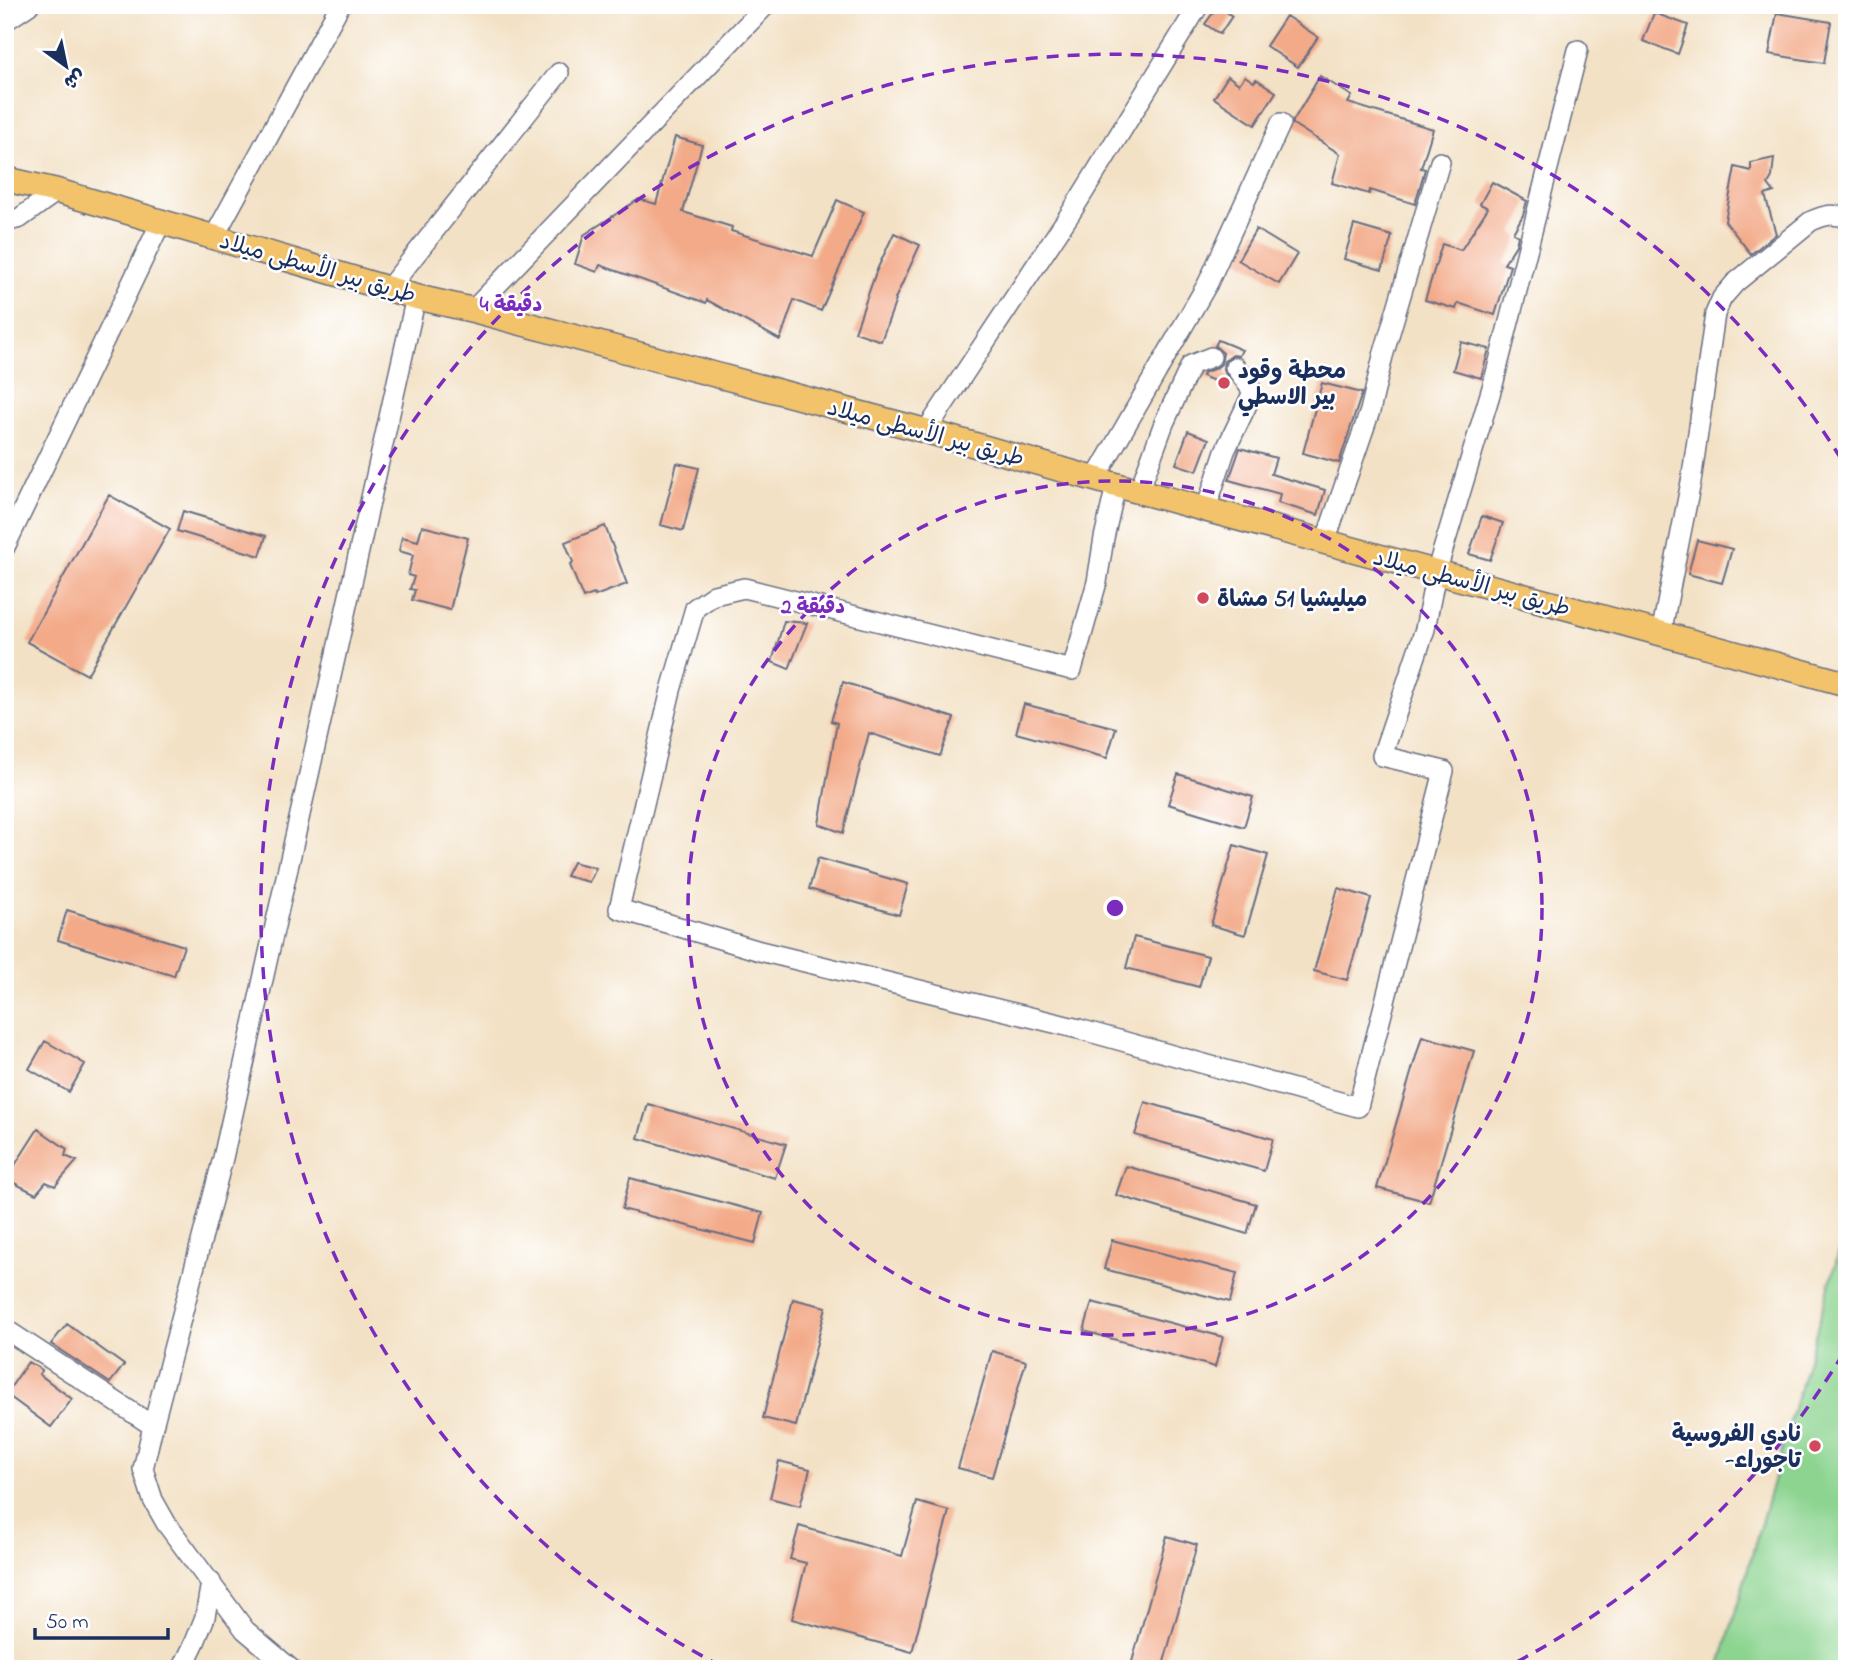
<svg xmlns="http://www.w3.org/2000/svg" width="1852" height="1674" viewBox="0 0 1852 1674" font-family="'Indie Flower','Playpen Sans Arabic',sans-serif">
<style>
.green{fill:#8cd490;stroke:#548277;stroke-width:2}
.building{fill:#f3aa89}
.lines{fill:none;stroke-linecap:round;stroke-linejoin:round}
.minor-casing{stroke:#676d82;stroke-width:22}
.major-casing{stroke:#676d82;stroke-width:27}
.minor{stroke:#fff;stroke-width:19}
.major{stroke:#f2c36a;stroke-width:24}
.ring{fill:none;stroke:#7b2cbf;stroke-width:3.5;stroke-dasharray:12 9}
.poi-dot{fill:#d1495b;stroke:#fff;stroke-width:2.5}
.labels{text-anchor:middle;stroke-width:5;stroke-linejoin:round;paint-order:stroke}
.street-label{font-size:23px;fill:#1b2f5e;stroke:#fff}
.poi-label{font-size:23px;font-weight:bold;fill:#1b2f5e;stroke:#fff;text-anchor:start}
.centre{fill:#7b2cbf;stroke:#fff;stroke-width:3.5}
.ring-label{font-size:21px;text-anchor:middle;font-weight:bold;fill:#7b2cbf;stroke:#fff;stroke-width:5;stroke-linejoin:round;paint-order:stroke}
</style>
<rect width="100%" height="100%" fill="#fff"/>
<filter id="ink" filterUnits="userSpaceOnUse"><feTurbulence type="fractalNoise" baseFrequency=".0143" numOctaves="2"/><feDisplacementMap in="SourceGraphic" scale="14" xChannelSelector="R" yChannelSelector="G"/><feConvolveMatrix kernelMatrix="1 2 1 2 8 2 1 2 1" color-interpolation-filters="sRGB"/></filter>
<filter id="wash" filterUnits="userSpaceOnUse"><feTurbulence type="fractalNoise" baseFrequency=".00686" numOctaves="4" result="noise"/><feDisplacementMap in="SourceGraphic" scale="28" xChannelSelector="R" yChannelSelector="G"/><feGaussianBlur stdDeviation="1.57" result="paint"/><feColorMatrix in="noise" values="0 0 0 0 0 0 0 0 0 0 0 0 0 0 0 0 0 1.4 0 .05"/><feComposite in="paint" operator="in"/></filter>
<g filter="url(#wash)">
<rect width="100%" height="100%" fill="#f3e1c5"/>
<path class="green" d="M1847,1224V1669H1719Z"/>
<g id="blocks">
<path class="building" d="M1218,6L1232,16L1220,34L1205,24Z
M1654,13L1688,25L1678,54L1643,41Z
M1777,13L1831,22L1824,63L1769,54Z
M1286,16L1318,37L1298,67L1266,46Z
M1228,76L1239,84L1245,76L1254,82L1256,79L1276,92L1255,125L1214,98Z
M1320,76L1352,96L1348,103L1433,129L1421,168L1425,169L1415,204L1370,190L1369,194L1332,183L1340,154L1293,124V121Z
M675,137L702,145L683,212L732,227L731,231L813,256L837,200L864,212L821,311L794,300L780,340L707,300L706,303L600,265L597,272L575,264L584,235L639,199L656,204Z
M1774,158L1772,177L1768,184L1774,192L1765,195L1776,234L1751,254L1725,221L1735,167L1751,171V163Z
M1492,182L1527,201L1523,215L1513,233L1518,236L1516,245L1504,264L1510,266L1495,315L1458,303L1456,309L1425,300L1442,244L1461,250L1488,208L1480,204Z
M1354,225L1392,236L1382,270L1344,259Z
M1256,229L1297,254L1279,284L1238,260Z
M894,233L920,245L895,299L896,300L881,341L855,332L876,272Z
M1218,340L1242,350L1239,356L1233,355L1224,361L1223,369L1229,380L1226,386L1202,376L1203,373L1216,368L1221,364L1223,353L1215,346Z
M1461,342L1489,349L1481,378L1453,370Z
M1322,383L1362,393L1339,463L1303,453Z
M1188,431L1209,439L1197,471L1176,464Z
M1240,448L1276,458L1271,474L1325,490L1318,515L1278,503L1280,494L1229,480Z
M677,463L699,468L683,531L661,525Z
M109,495L170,529L87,675L27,642Z
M183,511L266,536L260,556L177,531Z
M1482,516L1503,523L1490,560L1469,554Z
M422,526L468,538L450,610L412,600L415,590L410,589L414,577L408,575L413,555L399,551L402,537L418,541Z
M605,526L627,584L595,596L594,594L583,598L570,565L573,562L565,542Z
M1697,540L1732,549L1722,583L1688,574Z
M784,621L807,623L789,669L772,662Z
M843,682L954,718L940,756L869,733L843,833L819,824L837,723L831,721Z
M1024,704L1116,728L1107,758L1016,733Z
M1178,774L1253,797L1244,827L1168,804Z
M1234,845L1268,855L1245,935L1211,925Z
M818,858L908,884L899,915L809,889Z
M573,862L596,868L589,882L566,876Z
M1338,888L1371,898L1347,980L1314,971Z
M67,910L184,946L174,976L58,940Z
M1134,937L1208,956L1199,987L1126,968Z
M1422,1036L1474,1051L1429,1202L1377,1188Z
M45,1041L85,1064L69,1092L29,1069Z
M1145,1102L1273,1139L1264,1171L1135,1135Z
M648,1104L786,1144L775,1178L638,1138Z
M38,1129L67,1149L65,1156L77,1161L55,1186L46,1182L36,1194L6,1179Z
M1126,1166L1256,1204L1247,1234L1116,1195Z
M630,1178L763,1213L755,1243L622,1209Z
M1112,1240L1237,1273L1230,1302L1104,1269Z
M793,1299L826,1307L796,1426L763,1418Z
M1092,1302L1223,1337L1215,1367L1084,1331Z
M67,1324L124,1365L110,1383L51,1344Z
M992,1351L1026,1361L992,1477L958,1468Z
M28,1362L42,1370L39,1374L72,1399L51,1427L6,1394Z
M779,1461L810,1469L800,1506L770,1498Z
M917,1502L949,1511L912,1652L792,1619L806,1563L790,1559L799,1526L902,1556Z
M1167,1536L1197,1545L1162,1669H1130Z"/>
</g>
</g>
<g filter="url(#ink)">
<use href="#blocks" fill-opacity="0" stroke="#676d82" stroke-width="2"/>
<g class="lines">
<defs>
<path id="minor" d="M5,21L29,5
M5,222L20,218L57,191
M214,237L340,5
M389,288L559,73
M473,310L766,5
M926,431L1072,211L1199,5
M1095,479L1208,283L1281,123
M1116,485L1104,538L1097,582L1072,670L744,588L714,595L695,608L671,690L619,909L760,951L1079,1029L1358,1107L1444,771L1382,756L1425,629L1436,573L1494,381L1578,50
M1139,491L1164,423L1191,365L1211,357
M1206,509L1225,451L1252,394L1251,389L1235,367
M1325,542L1370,411L1383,356L1440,162
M5,547L161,222
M1661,634L1691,482L1715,314L1722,298L1735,283L1811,221C1825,215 1833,213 1847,218
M5,1329L153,1426
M182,1669L195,1642L205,1617L211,1582
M291,1669L245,1630L166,1523L153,1500L143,1469L153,1426L223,1158L416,297"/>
<path id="major" d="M5,179L57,191L416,297L473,310L926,431L1116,485L1847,684"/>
</defs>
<use href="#minor" class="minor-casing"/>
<use href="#major" class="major-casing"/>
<use href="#minor" class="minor"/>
<use href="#major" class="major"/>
</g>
</g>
<g class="ring">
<circle cx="1115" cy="908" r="427"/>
<path d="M1843 1354A854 854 0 0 1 1509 1666M721 1666A854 854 0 1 1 1843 462"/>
</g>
<g class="poi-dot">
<circle cx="1224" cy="383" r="7"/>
<circle cx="1203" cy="598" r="7"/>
<circle cx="1815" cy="1446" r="7"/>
</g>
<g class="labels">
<g class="street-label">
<text transform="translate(318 267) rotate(16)" y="8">طريق بير الأسطى ميلاد</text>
<text transform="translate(926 432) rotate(15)" y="8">طريق بير الأسطى ميلاد</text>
<text transform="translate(1472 582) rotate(15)" y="8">طريق بير الأسطى ميلاد</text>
</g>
<g class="poi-label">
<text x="1238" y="378">محطة وقود<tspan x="1238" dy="26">بير الاسطي</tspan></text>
<text x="1217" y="606">ميليشيا 51 مشاة</text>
<text x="1801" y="1441" text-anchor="end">نادي الفروسية<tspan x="1801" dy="26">-تاجوراء</tspan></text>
</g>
</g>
<circle cx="1115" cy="908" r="10" class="centre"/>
<g class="ring-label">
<text x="511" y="311">4 دقيقة</text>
<text x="813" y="613">2 دقيقة</text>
</g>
<rect width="1852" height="1674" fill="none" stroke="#fff" stroke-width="28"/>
<g transform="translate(66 66) rotate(147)" stroke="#ffffff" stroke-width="5" paint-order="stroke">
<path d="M0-5L12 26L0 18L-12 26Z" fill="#1b2f5e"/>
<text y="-10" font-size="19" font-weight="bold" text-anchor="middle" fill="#1b2f5e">ش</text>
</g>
<path d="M35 1628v10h133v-10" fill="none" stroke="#1b2f5e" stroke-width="3.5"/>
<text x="46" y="1628" font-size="21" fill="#1b2f5e" stroke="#ffffff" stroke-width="5" paint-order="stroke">50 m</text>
</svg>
